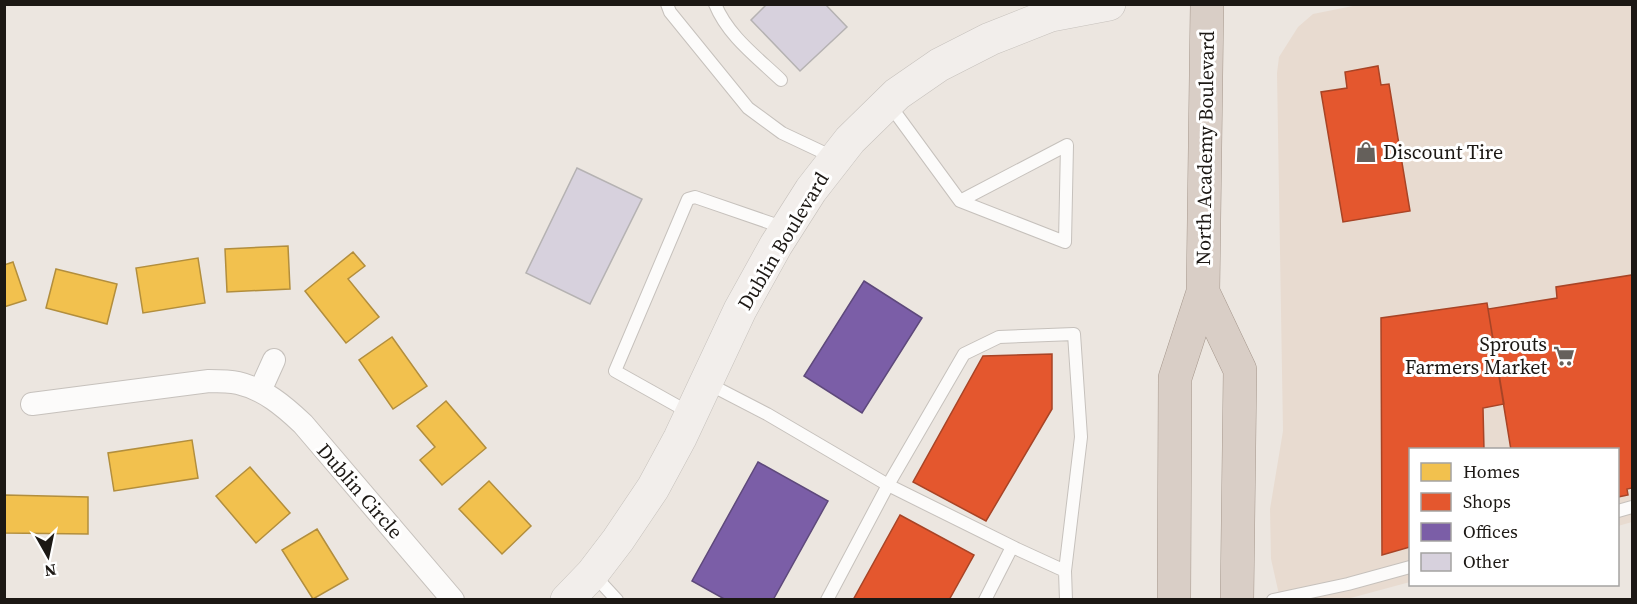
<svg xmlns="http://www.w3.org/2000/svg" width="1637" height="604" viewBox="0 0 1637 604" font-family="'Source Serif 4',serif">
<style>
.built{fill:#e8dbd0}
.homes{fill:#f2c14e;stroke:#b28e3d;stroke-width:1.5}
.shops{fill:#e4572e;stroke:#a84426;stroke-width:1.5}
.offices{fill:#7b5ea7;stroke:#5e497b;stroke-width:1.5}
.building{fill:#d7d1dd;stroke:#b5b2b2;stroke-width:1.5}
.lines{fill:none;stroke-linecap:round;stroke-linejoin:round}
.lane-casing{stroke:#c6c1bc;stroke-width:14}
.street-casing{stroke:#c6c1bc;stroke-width:24}
.secondary-casing{stroke:#c6c1bc;stroke-width:34}
.highway-casing{stroke:#a6988d;stroke-width:34}
.lane{stroke:#fcfbfa;stroke-width:12}
.street{stroke:#fcfbfa;stroke-width:22}
.secondary{stroke:#f2eeeb;stroke-width:33}
.highway{stroke:#d9cec6;stroke-width:33}
.labels{text-anchor:middle;stroke-width:6;stroke-linejoin:round;paint-order:stroke}
.street-label{font-size:20px;fill:#1c1814;stroke:#fff}
.poi-label{font-size:20px;fill:#1c1814;stroke:#fff;text-anchor:start}
</style>
<rect width="100%" height="100%" fill="#ece6e0"/>
<path class="built" d="M1358,5H1632V522L1618,526V450H1410V582L1347,599H1280L1271,559L1270,509L1283,431L1277,73L1279,57L1298,27L1313,14Z"/>
<path class="homes" d="M288,246L290,289L227,292L225,249Z
M353,252L365,266L348,279L379,317L346,343L305,291Z
M198,258L205,303L143,313L136,268Z
M13,262L26,300L4,307V265Z
M56,269L117,284L107,324L46,308Z
M392,337L427,386L393,409L359,360Z
M446,401L486,448L442,485L420,460L435,447L417,426Z
M192,440L198,478L114,491L108,453Z
M250,467L290,513L256,543L216,496Z
M489,481L531,526L502,554L459,509Z
M5,495L88,497V534L5,533Z
M317,529L348,579L313,599L282,550Z"/>
<path class="shops" d="M1378,66L1381,85L1389,84L1410,211L1343,222L1321,92L1347,88L1345,72Z
M1632,275V488L1627,489L1628,495L1618,497V450H1511L1488,309L1557,298L1556,287Z
M1487,303L1504,404L1483,408L1484,450H1410V547L1382,555L1381,318Z
M1052,354V409L986,521L913,482L983,356Z
M900,515L974,555L949,600H853Z"/>
<path class="offices" d="M864,281L922,318L862,413L804,376Z
M758,462L828,501L773,600H726L692,581Z"/>
<path class="building" d="M767,4H825L847,27L800,71L751,20Z
M577,168L642,199L590,304L526,273Z"/>
<g class="lines">
<defs>
<path id="lane" d="M667,4L670,12L748,108L782,133L835,158
M715,4C728,36 757,57 781,80
M889,104L960,201L1065,242L1067,145L960,201
M707,383L767,414L888,485L964,354L999,337L1074,334L1081,437L1065,571L1066,600
M690,413L615,371L688,199L695,197L785,228
M1618,511L1632,507
M593,574L617,600
M827,600L888,485L1017,549L1065,571
M985,600L1012,547
M1273,600L1348,584L1410,567"/>
<path id="street" d="M260,391L274,360
M32,404L209,381C218,381 229,381 238,383C264,389 284,406 303,424L453,600"/>
<path id="secondary" d="M567,600L592,574L618,540L653,488L680,438L740,310L776,245L811,190L850,140L897,94L939,65L990,39L1051,15L1109,4"/>
<path id="highway" d="M1203,292L1240,370L1237,600
M1174,600L1175,378L1203,292L1207,4"/>
</defs>
<use href="#lane" class="lane-casing"/>
<use href="#street" class="street-casing"/>
<use href="#secondary" class="secondary-casing"/>
<use href="#highway" class="highway-casing"/>
<use href="#lane" class="lane"/>
<use href="#street" class="street"/>
<use href="#secondary" class="secondary"/>
<use href="#highway" class="highway"/>
</g>
<defs>
<symbol id="shop-bare" viewBox="-9 -9 18 18"><path d="M-5-2.5h2.3a2.7 3.5 0 0 1 5.4 0H5L5.5 6h-11ZM-1.5-2.5h3a1.5 2.3 0 0 0-3 0Z" fill="#65605b" stroke="#fff" stroke-width="2.5" paint-order="stroke"/></symbol>
<symbol id="supermarket-bare" viewBox="-9 -9 18 18"><path d="M-6-5.5h2.5l.6 2H6L4.5 2H-2.5L-4.4-4H-6ZM-1.5 3.2a1.3 1.3 0 1 0 .1 0ZM3 3.2a1.3 1.3 0 1 0 .1 0Z" fill="#65605b" stroke="#fff" stroke-width="2.5" paint-order="stroke"/></symbol>
</defs>
<g fill-rule="evenodd">
<use href="#shop-bare" x="1351" y="137" width="30" height="30"/>
<use href="#supermarket-bare" x="1549" y="341" width="30" height="30"/>
</g>
<g class="labels">
<g class="street-label">
<text transform="translate(1205 148) rotate(-89)" y="7">North Academy Boulevard</text>
<text transform="translate(783 241) rotate(-59)" y="7">Dublin Boulevard</text>
<text transform="translate(360 491) rotate(49)" y="7">Dublin Circle</text>
</g>
<g class="poi-label">
<text x="1383" y="159">Discount Tire</text>
<text x="1547" y="351" text-anchor="end">Sprouts<tspan x="1547" dy="23">Farmers Market</tspan></text>
</g>
</g>
<rect width="1637" height="604" fill="none" stroke="#1c1814" stroke-width="12"/>
<rect x="1409" y="448" width="210" height="138" fill="#ffffff" stroke="#a4a3a1" stroke-width="1.5"/>
<rect x="1421" y="463" width="30" height="18" fill="#f2c14e" stroke="#a4a3a1" stroke-width="1.5"/>
<text x="1463" y="478" font-size="18" fill="#1c1814">Homes</text>
<rect x="1421" y="493" width="30" height="18" fill="#e4572e" stroke="#a4a3a1" stroke-width="1.5"/>
<text x="1463" y="508" font-size="18" fill="#1c1814">Shops</text>
<rect x="1421" y="523" width="30" height="18" fill="#7b5ea7" stroke="#a4a3a1" stroke-width="1.5"/>
<text x="1463" y="538" font-size="18" fill="#1c1814">Offices</text>
<rect x="1421" y="553" width="30" height="18" fill="#d7d1dd" stroke="#a4a3a1" stroke-width="1.5"/>
<text x="1463" y="568" font-size="18" fill="#1c1814">Other</text>
<g transform="translate(48 556) rotate(171)" stroke="#ffffff" stroke-width="4.5" paint-order="stroke">
<path d="M0-4.5L10 22L0 15L-10 22Z" fill="#1c1814"/>
<text y="-9" font-size="16" font-weight="bold" text-anchor="middle" fill="#1c1814">N</text>
</g>
</svg>
